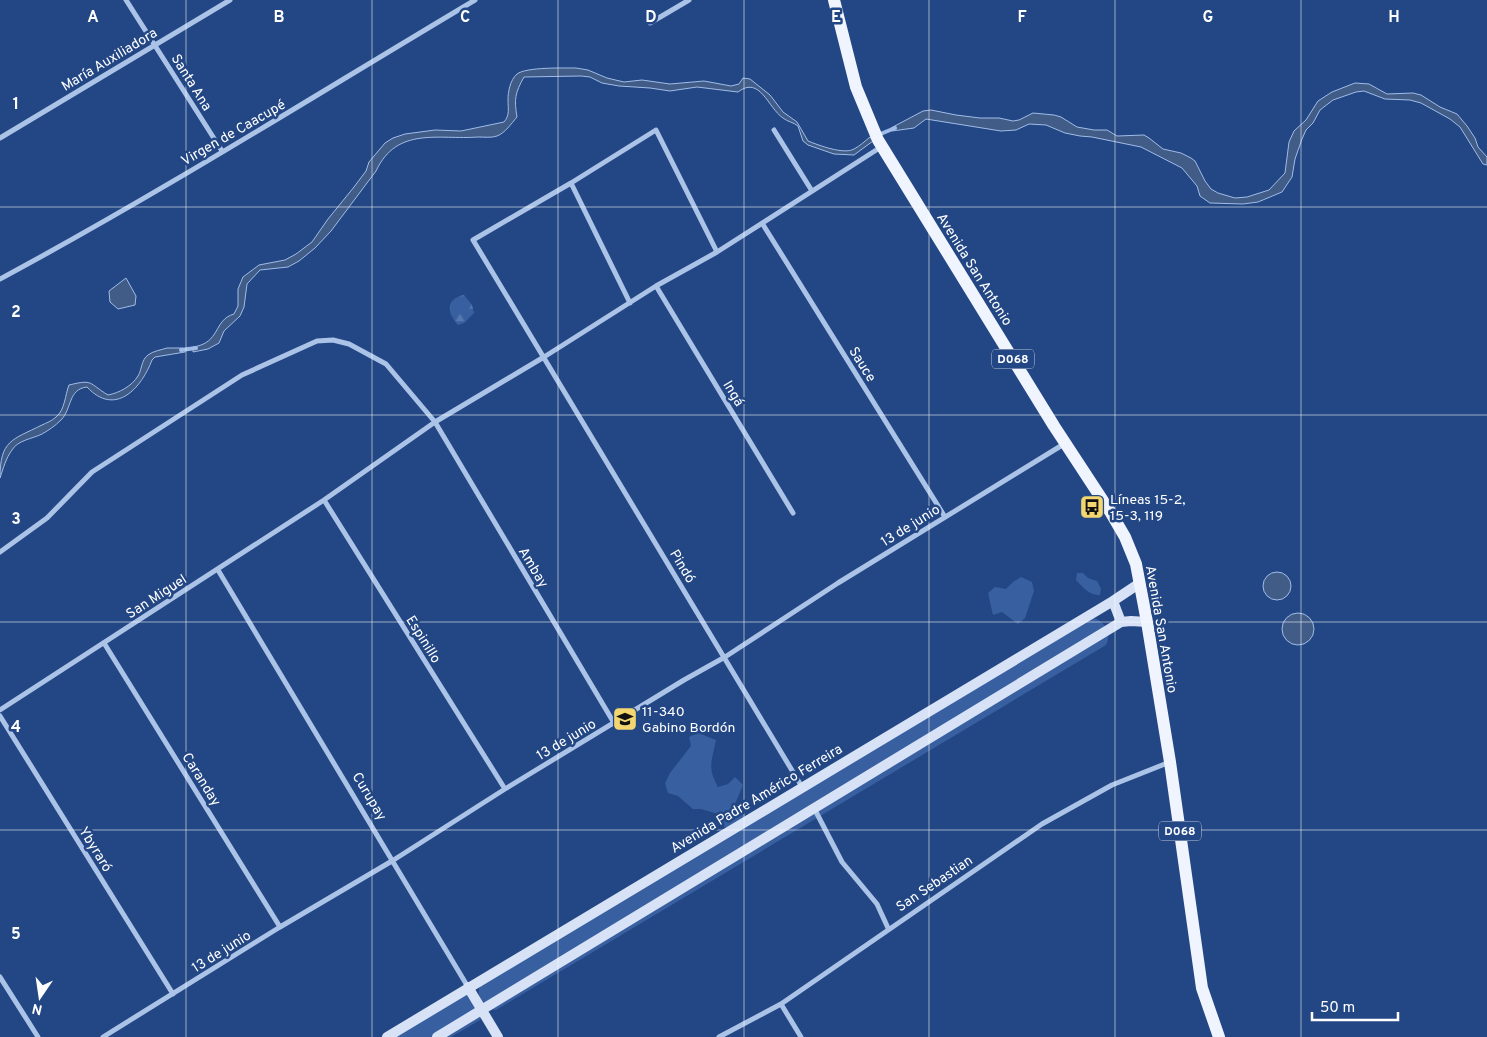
<svg xmlns="http://www.w3.org/2000/svg" width="1487" height="1037" viewBox="0 0 1487 1037" font-family="Overpass,sans-serif">
<style>
.grass{fill:#3860a1}
.forest{fill:url(#forest-firs)}
.water{fill:#425c88;stroke:#a0bde9}
.lines{fill:none;stroke-linecap:round;stroke-linejoin:round}
.stream{stroke:#a0bde9;stroke-width:4}
.street{stroke:#acc3e8;stroke-width:5}
.secondary{stroke:#d7e2f7;stroke-width:10}
.primary{stroke:#eff4fe;stroke-width:12}
.grid{fill:none;stroke:#fff;stroke-width:1;stroke-opacity:0.55}
.labels{text-anchor:middle;stroke-width:5;stroke-linejoin:round;paint-order:stroke}
.shield{fill:#234784;stroke:#bdc8da;stroke-width:1}
.shield-label{font-size:12px;font-weight:bold;fill:#fff}
.street-label{font-size:14px;fill:#fff;stroke:#234784}
.poi-label{font-size:14px;fill:#fff;stroke:#234784;text-anchor:start}
.grid-label{font-size:16px;text-anchor:middle;font-weight:bold;fill:#fff;stroke:#234784;stroke-width:5;stroke-linejoin:round;paint-order:stroke}
</style>
<defs>
<pattern id="forest-firs" width="22" height="20" patternUnits="userSpaceOnUse" patternTransform="scale(1.25)"><rect width="22" height="20" fill="#3860a1"/><path d="M5 1l3.5 6h-7zM16 11l3.5 6h-7z" fill="#5678af"/></pattern>
</defs>
<rect width="100%" height="100%" fill="#234784"/>
<path class="grass" d="M1077,573H1083L1088,578L1097,581L1101,589L1100,595C1088,595 1083,587 1076,580Z
M1021,577L1032,582L1034,591L1025,618L1018,624L1002,612L993,615L988,593L995,587L1006,589L1013,582Z
M1094,618C1105,622 1112,634 1106,645L496,1010L488,1009C482,1002 476,995 480,986L726,828L719,822L718,814L701,809H693L678,796L668,793L665,783L670,773L691,746L689,737L698,733L716,740C712,760 707,768 718,787L728,784L735,777L743,785L735,804L748,819Z
M464,995H469L482,1016L480,1020L451,1037H395Z"/>
<path class="forest" d="M464,295L472,305L474,313L464,323L458,325C447,313 445,299 464,295Z"/>
<path class="water" d="M576,68L588,70L607,78L624,82L642,80L670,84L704,81L731,86L739,84L743,78L750,79L770,95L783,112L797,122L808,141C818,145 844,155 854,149C860,146 865,141 870,137L873,141L854,155L834,154L808,145L803,141L798,126C793,122 788,122 783,118C768,108 760,75 738,92L697,87L670,91L650,88L619,86L602,83L590,77L581,76L524,77C515,93 514,99 517,117C511,124 505,133 497,136C492,138 484,137 478,137C439,140 397,126 376,171L331,231L315,248L299,261L288,267L260,270L247,284L244,307L240,316L224,331L219,343L208,349L193,352V347C221,343 213,320 234,314L238,306V289L243,277L259,265L285,260L296,254L312,242L328,219L354,187L366,171L369,162L385,143L393,138L405,134L435,130L461,131L504,122C510,115 508,109 508,100C508,92 510,80 517,74C526,67 563,68 576,68Z
M1355,83L1369,84L1387,94L1413,93L1421,95L1440,107L1457,114L1467,126L1475,138L1478,147L1487,157V165L1483,164L1460,127L1450,119L1421,103L1410,100L1385,99L1364,91L1356,92L1333,100L1320,110L1313,123L1306,130L1302,139L1295,159L1292,177L1282,192L1258,202L1243,204L1210,203L1200,196L1197,186L1182,168L1141,147L1092,137L1080,136L1065,133L1046,125L1029,124L1016,130L1001,131L926,119L914,128L892,131L891,128L923,111L931,110L956,115L980,118H999L1013,121L1019,120L1033,113L1054,115L1061,117L1077,127L1094,130H1107L1117,136L1144,135L1149,138L1163,149L1181,153L1191,158L1195,161L1205,181L1211,189L1218,193L1235,198L1247,197L1269,190L1285,173L1289,142L1294,131L1306,120L1318,101L1332,92Z
M126,278L136,296L135,305L118,309L110,302L109,291Z
M167,348H183L185,352L155,357L152,360C141,389 115,417 87,387C68,389 72,409 61,420C55,426 49,430 42,434C32,439 18,440 12,450C6,458 3,469 0,478C0,440 12,440 42,425C46,423 52,421 56,417C65,410 65,395 69,385C94,379 88,383 108,395C119,393 132,386 138,376C142,370 141,360 148,355C153,351 161,350 167,348Z
M1263 586a14 14 0 1 1 28 0a14 14 0 1 1-28 0Z
M1282 629a16 16 0 1 1 32 0a16 16 0 1 1-32 0Z"/>
<g class="lines">
<path class="stream" d="M878,135L895,128
M181,350L196,348"/>
<path class="street" d="M126,0L222,151
M650,23L689,0
M774,130L812,191
M0,138L230,0
M571,183L630,303
M762,223L945,517
M717,252L656,130L571,183L473,240L802,787
M0,279C162,192 317,94 475,0
M656,286L793,513
M324,500L505,789
M0,552L47,518L92,472L242,375L317,341L333,340L349,344L386,364L435,422L614,723
M218,570L468,987
M104,643L280,927
M0,710L324,500L435,422L544,357L656,286L717,252L881,147
M0,716L173,994
M814,808L842,862L877,904L888,928
M0,977L38,1037
M781,1004L801,1037
M103,1037L280,927L392,861L505,789L684,680L725,657L838,583L1064,444
M719,1037L781,1004L1042,824L1112,785L1170,762"/>
<path class="secondary" d="M1113,601L1121,622
M468,987L498,1037
M387,1037L1113,601L1140,583
M437,1037L1121,622L1131,621L1147,622"/>
<path class="primary" d="M834,0L856,87L878,140L1054,426L1111,513L1125,537L1136,564L1147,622L1170,762L1202,988L1219,1037"/>
</g>
<path class="grid" d="M186,0V1037M372,0V1037M558,0V1037M744,0V1037M929,0V1037M1115,0V1037M1301,0V1037M0,207H1487M0,415H1487M0,622H1487M0,830H1487"/>
<defs>
<symbol id="bus-square" viewBox="-11 -11 22 22"><rect x="-9" y="-9" width="18" height="18" rx="4" fill="#f3d66f" stroke="#234784"/><path d="M-5-6H5V4H4V6H2V4H-2V6H-4V4H-5ZM-3.5-4V0h7V-4ZM-3.5 1.2v1.5H-2V1.2ZM2 1.2v1.5H3.5V1.2Z" fill="#111"/></symbol>
<symbol id="school-square" viewBox="-11 -11 22 22"><rect x="-9" y="-9" width="18" height="18" rx="4" fill="#f3d66f" stroke="#234784"/><path d="M0-5L7-2L0 1L-7-2ZM-4 1L0 2.5L4 1V4Q0 6-4 4Z" fill="#111"/></symbol>
</defs>
<g fill-rule="evenodd">
<use href="#bus-square" x="1078" y="493" width="28" height="28"/>
<use href="#school-square" x="611" y="705" width="28" height="28"/>
</g>
<g class="labels">
<g class="shield">
<rect x="992" y="349.5" width="42" height="19" rx="4"/>
<rect x="1159" y="821.5" width="42" height="19" rx="4"/>
</g>
<g class="shield-label">
<text x="1013" y="363">D068</text>
<text x="1180" y="835">D068</text>
</g>
<g class="street-label">
<text transform="translate(109 59) rotate(-31)" y="5">María Auxiliadora</text>
<text transform="translate(192 82) rotate(58)" y="5">Santa Ana</text>
<text transform="translate(233 132) rotate(-30)" y="5">Virgen de Caacupé</text>
<text transform="translate(975 269) rotate(58)" y="5">Avenida San Antonio</text>
<text transform="translate(863 364) rotate(58)" y="5">Sauce</text>
<text transform="translate(734 393) rotate(59)" y="5">Ingá</text>
<text transform="translate(910 525) rotate(-32)" y="5">13 de junio</text>
<text transform="translate(683 566) rotate(59)" y="5">Pindó</text>
<text transform="translate(534 567) rotate(59)" y="5">Ambay</text>
<text transform="translate(156 596) rotate(-33)" y="5">San Miguel</text>
<text transform="translate(1162 629) rotate(80)" y="5">Avenida San Antonio</text>
<text transform="translate(424 639) rotate(58)" y="5">Espinillo</text>
<text transform="translate(566 739) rotate(-31)" y="5">13 de junio</text>
<text transform="translate(202 779) rotate(58)" y="5">Caranday</text>
<text transform="translate(370 796) rotate(59)" y="5">Curupay</text>
<text transform="translate(756 798) rotate(-31)" y="5">Avenida Padre Américo Ferreira</text>
<text transform="translate(96 849) rotate(58)" y="5">Ybyraró</text>
<text transform="translate(934 883) rotate(-34)" y="5">San Sebastian</text>
<text transform="translate(221 951) rotate(-32)" y="5">13 de junio</text>
</g>
<g class="poi-label">
<text x="1110" y="504">Líneas 15-2,<tspan x="1110" dy="16">15-3, 119</tspan></text>
<text x="642" y="716">11-340<tspan x="642" dy="16">Gabino Bordón</tspan></text>
</g>
</g>
<g class="grid-label">
<text x="93" y="22">A</text>
<text x="279" y="22">B</text>
<text x="465" y="22">C</text>
<text x="651" y="22">D</text>
<text x="836" y="22">E</text>
<text x="1022" y="22">F</text>
<text x="1208" y="22">G</text>
<text x="1394" y="22">H</text>
<text x="16" y="109">1</text>
<text x="16" y="317">2</text>
<text x="16" y="524">3</text>
<text x="16" y="732">4</text>
<text x="16" y="939">5</text>
</g>
<g transform="translate(40 997) rotate(193)" stroke="#234784" stroke-width="4" paint-order="stroke">
<path d="M0-4L9 19L0 12L-9 19Z" fill="#ffffff"/>
<text y="-8" font-size="14" font-weight="bold" text-anchor="middle" fill="#ffffff">N</text>
</g>
<path d="M1312 1012v8h86v-8" fill="none" stroke="#ffffff" stroke-width="2.5"/>
<text x="1320" y="1012" font-size="15" fill="#ffffff" stroke="#234784" stroke-width="4" paint-order="stroke">50 m</text>
</svg>
